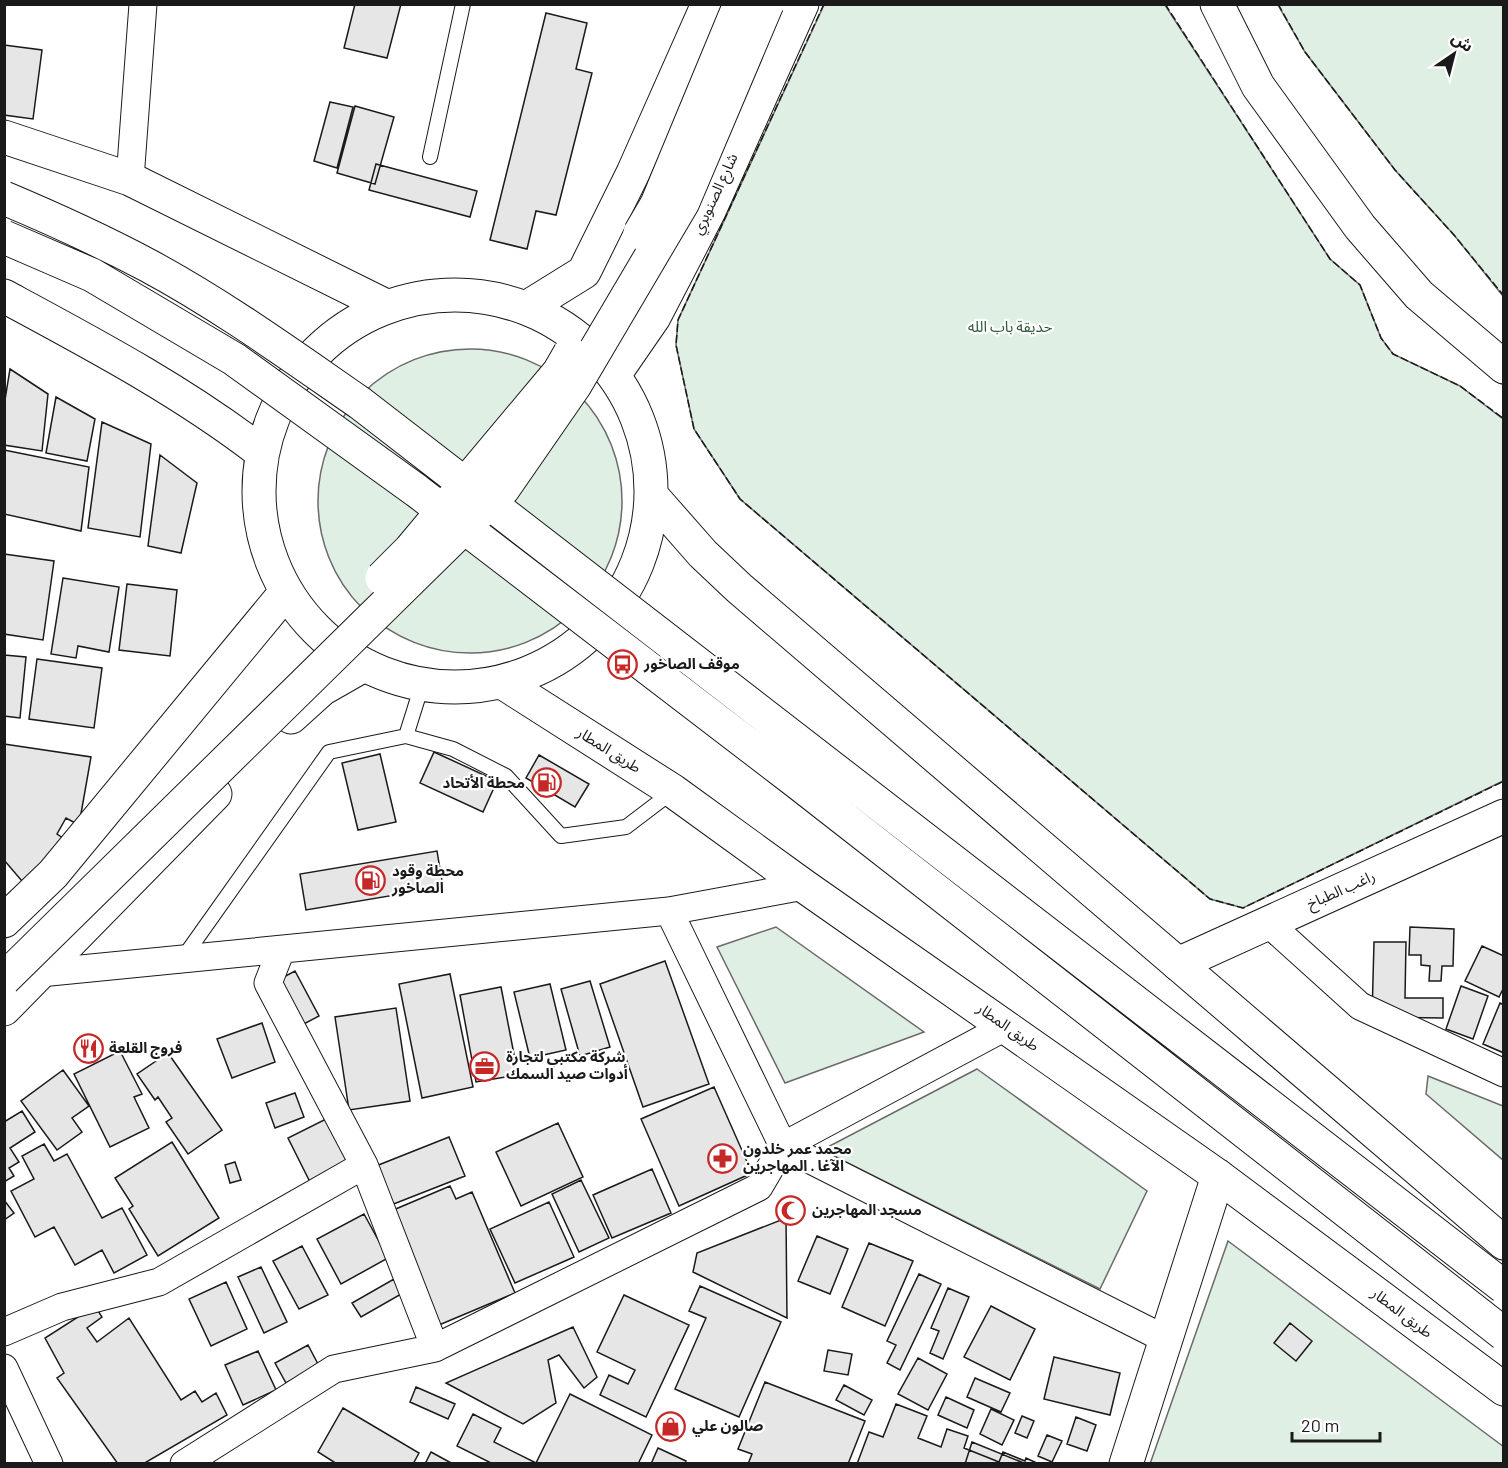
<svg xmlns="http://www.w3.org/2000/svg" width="1508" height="1468" viewBox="0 0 1508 1468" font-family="Barlow,'Noto Sans Arabic',sans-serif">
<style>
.green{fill:#e0efe3;stroke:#6a6a6a;stroke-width:1.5}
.building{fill:#e6e6e6;stroke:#1a1a1a;stroke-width:1.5}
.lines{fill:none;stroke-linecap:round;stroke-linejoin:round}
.lane-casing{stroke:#1a1a1a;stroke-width:16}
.street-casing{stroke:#1a1a1a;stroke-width:29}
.secondary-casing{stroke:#1a1a1a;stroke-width:35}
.primary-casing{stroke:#1a1a1a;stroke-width:35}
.lane{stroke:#fff;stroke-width:14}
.street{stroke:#fff;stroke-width:27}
.secondary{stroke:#fff;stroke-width:33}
.primary{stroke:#fff;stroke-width:33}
.primary-bridge-casing{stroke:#1a1a1a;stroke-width:35;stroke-linecap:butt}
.primary-bridge{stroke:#fff;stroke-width:33}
.fence{stroke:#1a1a1a;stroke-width:1.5;stroke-dasharray:8 3;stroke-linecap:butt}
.labels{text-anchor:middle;stroke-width:4.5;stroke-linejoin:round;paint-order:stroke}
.street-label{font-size:15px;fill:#1a1a1a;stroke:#fff}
.park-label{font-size:15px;fill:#2b5a34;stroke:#fff}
.poi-label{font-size:15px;font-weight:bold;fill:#1a1a1a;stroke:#fff;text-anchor:start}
</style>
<rect width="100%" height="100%" fill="#fff"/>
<path class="green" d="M824,5H1165L1330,259L1360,285L1381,338L1393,354L1460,386L1503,419V781L1243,908L1210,899L740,499L694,429L676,345L678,320Z
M1278,5H1503V296L1454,235L1395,170L1305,52Z
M318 501a152 152 0 1 1 304 0a152 152 0 1 1-304 0Z
M776,927L924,1032L785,1083L717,947Z
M977,1069L1147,1191L1100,1289L822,1150Z
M1428,1076L1503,1106V1160L1426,1094Z
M1228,1241L1504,1447L1503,1464H1150Z"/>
<path class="building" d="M355,4H401L387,58L344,48Z
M546,13L587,23L576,69L592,73L556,215L536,211L527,249L490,240Z
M4,45L42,50L33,119L4,115Z
M330,102L353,107L337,168L314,161Z
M355,106L394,117L375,184L337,173Z
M376,164L477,191L470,217L369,190Z
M10,369L48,394L42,451L4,445V406Z
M56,397L95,419L87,461L46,453Z
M102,422L151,444L140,537L88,528Z
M4,450L89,467L81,531L4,514Z
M160,455L197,483L181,553L148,546Z
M4,554L54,561L43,640L4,634Z
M63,578L119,587L109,652L78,646L76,658L51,654Z
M127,584L177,590L170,656L119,650Z
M4,655L26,657L20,718L4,716Z
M37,659L102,668L94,728L29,719Z
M4,744L91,757L79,825L66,818L57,834L72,844L27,887L4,860Z
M434,752L497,781L483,812L420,783Z
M380,754L396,822L358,830L342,763Z
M539,755L589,784L575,807L526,778Z
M437,851L443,887L306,910L300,874Z
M1410,927L1454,929L1453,966H1442L1441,981H1429L1430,966L1421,965V955H1409Z
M1374,942H1406L1405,998H1443V1018L1372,1017Z
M1482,946L1504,956V987L1499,997L1465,981Z
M665,961L709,1084L643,1107L600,984Z
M295,971L319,1016L302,1025L278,980Z
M450,974L473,1087L422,1098L399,984Z
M590,981L610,1047L580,1056L561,989Z
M550,984L566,1050L530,1058L514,992Z
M1461,986L1488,996L1473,1039L1446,1029Z
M501,987L518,1075L476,1082L460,995Z
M1500,1003L1504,1005V1053L1483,1044Z
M396,1008L410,1101L349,1110L335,1017Z
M262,1023L275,1062L232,1078L217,1039Z
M120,1051L142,1094L134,1097L149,1128L110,1147L74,1074Z
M168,1053L222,1130L188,1154L166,1122L172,1118L158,1097L155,1100L137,1074Z
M63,1070L89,1106L72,1118L82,1132L57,1150L21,1101Z
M714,1087L752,1173L679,1206L641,1119Z
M295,1093L304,1117L275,1128L266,1103Z
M22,1111L35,1132L10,1148L19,1162L9,1168L14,1176L4,1182V1122Z
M332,1116L354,1159L310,1182L288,1138Z
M558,1123L583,1177L521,1206L496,1152Z
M449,1137L465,1176L391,1205L376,1166Z
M172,1142L219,1218L158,1256L129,1209L133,1206L115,1178Z
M44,1144L54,1161L67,1154L102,1218L122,1208L147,1255L114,1273L102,1250L75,1265L54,1227L35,1237L11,1191L34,1179L22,1156Z
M235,1162L241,1180L230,1183L225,1165Z
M652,1169L671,1213L612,1238L593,1195Z
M581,1180L609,1238L579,1252L552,1194Z
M450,1186L456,1199L472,1192L515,1293L439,1325L391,1211Z
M4,1200L14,1213L4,1220Z
M549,1202L574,1257L515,1283L490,1229Z
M364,1214L388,1258L341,1284L317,1239Z
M786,1218L787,1318L693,1272L697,1253Z
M817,1236L848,1249L830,1294L798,1281Z
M869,1243L913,1261L885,1326L842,1307Z
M302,1246L328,1295L299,1309L273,1261Z
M261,1267L287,1322L264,1333L238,1277Z
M919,1274L941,1284L900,1370L887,1363L896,1345L887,1341Z
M394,1279L403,1293L361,1317L352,1303Z
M226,1282L247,1329L211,1346L189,1299Z
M700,1286L781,1322L739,1417L675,1389L706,1318L689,1311Z
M948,1288L969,1297L943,1359L930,1353L939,1331L931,1328Z
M624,1295L689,1325L646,1417L600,1395L609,1375L628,1384L635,1370L597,1352Z
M95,1306L102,1317L87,1328L97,1342L129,1318L181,1400L195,1391L202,1402L216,1393L227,1415L143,1464H118L57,1378L64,1373L45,1338Z
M991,1306L1035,1329L1010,1380L964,1357Z
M1290,1323L1312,1341L1296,1361L1274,1343Z
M573,1327L597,1377L584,1388L559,1355L548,1360L556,1403L523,1424L446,1383Z
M308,1345L319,1366L286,1383L275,1363Z
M828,1350L852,1354L848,1375L824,1371Z
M258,1351L276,1390L243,1405L225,1365Z
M1054,1357L1120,1373L1110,1415L1044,1399Z
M918,1358L947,1374L928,1410L898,1394Z
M975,1378L1010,1393L1001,1412L967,1397Z
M765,1382L865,1421L848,1464H748L752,1454L738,1449Z
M844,1385L872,1400L864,1415L836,1400Z
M416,1387L455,1404L448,1419L410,1402Z
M570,1394L652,1435L638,1464H493L457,1446L473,1414L501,1428L494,1442L536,1463Z
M946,1397L974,1410L967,1428L938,1415Z
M896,1404L927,1416L918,1438L941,1447L947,1429L968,1436L964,1448L999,1462L1003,1452L1025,1461L1026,1458L1039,1464H857L869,1432L883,1437Z
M343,1408L419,1453L413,1464H337L318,1452Z
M991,1409L1014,1420L1002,1445L980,1434Z
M1022,1416L1034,1421L1027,1438L1015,1433Z
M1076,1417L1096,1425L1087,1451L1067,1444Z
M1047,1435L1062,1441L1052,1462L1038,1456Z
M972,1442L1026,1464H965Z
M658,1448L686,1461L685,1464H651Z
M431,1452L453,1464H425Z"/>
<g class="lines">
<defs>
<path id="lane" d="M430,157L463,4
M406,736L453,749L506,776L561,836L626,827L672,792
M183,958L329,752L406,736L422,685"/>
<path id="street" d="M130,179L143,4
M669,911L783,1146L1165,1339
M1268,923L1360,1006L1504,1073
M281,950L268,983L364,1165L435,1348
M40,973L669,911L804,886
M4,1332L62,1307L159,1282L364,1165
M4,1368L49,1464
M184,1464L334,1369L435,1348L759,1187L783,1146L1007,1026"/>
<path id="secondary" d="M1217,4L1258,86L1360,227L1419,295L1504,367
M1178,964L1504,816
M1126,1464L1218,1176"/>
<path id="primary" d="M4,137L130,179L386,306
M259 491a196 196 0 1 1 392 0a196 196 0 1 1-392 0Z
M4,296C93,344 182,391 261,452
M526,308L584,272L633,173L708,4
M614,375L654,317L709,211L802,4
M652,496L703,554L739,588L1504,1243
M502,682L673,791L804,886L1218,1176L1504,1389
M291,717L322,689L364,665
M4,921L53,874L286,592
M4,1009L215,794"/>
</defs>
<use href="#lane" class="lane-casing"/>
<use href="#street" class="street-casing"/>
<use href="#secondary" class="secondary-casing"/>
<use href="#primary" class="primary-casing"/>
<use href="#lane" class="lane"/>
<use href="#street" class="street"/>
<use href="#secondary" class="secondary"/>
<use href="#primary" class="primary"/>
<defs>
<path id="primary-bridge" d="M4,198C54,219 102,241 149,266C223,306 292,356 360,403L1504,1287
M640,233L657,204L740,4
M4,237L92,275L234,359L417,491L797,782L1504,1334
M382,578L410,550L559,372L570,353
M4,979L503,489L575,385L683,202L767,4"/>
</defs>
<use href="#primary-bridge" class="primary-bridge-casing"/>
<use href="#primary-bridge" class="primary-bridge"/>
<path class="fence" d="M824,4L678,320L676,345L694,429L740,499L1210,899L1243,908L1504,781
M1165,4L1330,259L1360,285L1381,338L1393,354L1460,386L1504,419
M1278,4L1305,52L1395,170L1454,235L1504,296"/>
</g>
<defs>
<symbol id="bus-ring" viewBox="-11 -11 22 22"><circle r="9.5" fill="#fff" stroke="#c62828" stroke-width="1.5"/><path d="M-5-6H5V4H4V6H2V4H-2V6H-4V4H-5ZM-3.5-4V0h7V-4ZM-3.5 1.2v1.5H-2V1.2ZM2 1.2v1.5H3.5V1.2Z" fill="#c62828"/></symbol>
<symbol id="fuel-ring" viewBox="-11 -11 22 22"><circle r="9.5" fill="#fff" stroke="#c62828" stroke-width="1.5"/><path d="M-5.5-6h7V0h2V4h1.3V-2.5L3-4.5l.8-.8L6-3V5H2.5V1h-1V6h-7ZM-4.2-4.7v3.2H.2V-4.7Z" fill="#c62828"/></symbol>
<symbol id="restaurant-ring" viewBox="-11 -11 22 22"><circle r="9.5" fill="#fff" stroke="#c62828" stroke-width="1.5"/><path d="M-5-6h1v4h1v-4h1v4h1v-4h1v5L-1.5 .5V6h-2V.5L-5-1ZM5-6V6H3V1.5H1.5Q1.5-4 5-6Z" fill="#c62828"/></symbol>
<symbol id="office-ring" viewBox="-11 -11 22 22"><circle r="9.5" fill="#fff" stroke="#c62828" stroke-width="1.5"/><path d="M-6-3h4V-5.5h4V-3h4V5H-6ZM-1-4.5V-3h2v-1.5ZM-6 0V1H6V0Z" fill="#c62828"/></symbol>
<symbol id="pharmacy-ring" viewBox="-11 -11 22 22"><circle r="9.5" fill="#fff" stroke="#c62828" stroke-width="1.5"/><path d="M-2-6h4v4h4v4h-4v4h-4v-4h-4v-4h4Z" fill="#c62828"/></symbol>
<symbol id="mosque-ring" viewBox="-11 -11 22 22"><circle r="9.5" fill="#fff" stroke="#c62828" stroke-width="1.5"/><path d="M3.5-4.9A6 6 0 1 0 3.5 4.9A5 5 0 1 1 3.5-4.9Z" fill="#c62828"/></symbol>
<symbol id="shop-ring" viewBox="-11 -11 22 22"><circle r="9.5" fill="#fff" stroke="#c62828" stroke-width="1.5"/><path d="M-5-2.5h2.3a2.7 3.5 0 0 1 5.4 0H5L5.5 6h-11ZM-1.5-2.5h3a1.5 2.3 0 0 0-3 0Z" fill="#c62828"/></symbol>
</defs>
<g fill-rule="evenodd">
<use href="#bus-ring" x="606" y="648" width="33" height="33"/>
<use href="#fuel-ring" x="530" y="766" width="33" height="33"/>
<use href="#fuel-ring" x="354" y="864" width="33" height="33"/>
<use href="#restaurant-ring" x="72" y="1032" width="33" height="33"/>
<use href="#office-ring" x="468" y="1050" width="33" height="33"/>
<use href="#pharmacy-ring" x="706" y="1142" width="33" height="33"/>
<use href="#mosque-ring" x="774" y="1194" width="33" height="33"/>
<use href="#shop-ring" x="654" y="1410" width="33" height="33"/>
</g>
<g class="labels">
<g class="street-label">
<text transform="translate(715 194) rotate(-65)" y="5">شارع الصنوبري</text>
<text transform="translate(609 750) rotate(32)" y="5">طريق المطار</text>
<text transform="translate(1341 890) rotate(-24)" y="5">راغب الطباخ</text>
<text transform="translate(1008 1027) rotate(35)" y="5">طريق المطار</text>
<text transform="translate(1402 1313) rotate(37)" y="5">طريق المطار</text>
</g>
<g class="park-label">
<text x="1010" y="332">حديقة باب الله</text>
</g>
<g class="poi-label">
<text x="644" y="669">موقف الصاخور</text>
<text x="525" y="788" text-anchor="end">محطة الأتحاد</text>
<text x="392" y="876">محطة وقود<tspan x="392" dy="17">الصاخور</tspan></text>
<text x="109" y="1053">فروج القلعة</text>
<text x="506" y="1062">شركة مكتبي لتجارة<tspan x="506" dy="17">أدوات صيد السمك</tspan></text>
<text x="743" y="1154">محمد عمر خلدون<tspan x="743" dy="17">الآغا . المهاجرين</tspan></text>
<text x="812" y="1215">مسجد المهاجرين</text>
<text x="692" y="1431">صالون علي</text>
</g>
</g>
<rect width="1508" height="1468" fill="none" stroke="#1a1a1a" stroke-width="12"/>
<g transform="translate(1454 54) rotate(35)" stroke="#ffffff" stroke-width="4.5" paint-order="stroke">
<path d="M0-4.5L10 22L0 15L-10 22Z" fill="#1a1a1a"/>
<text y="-9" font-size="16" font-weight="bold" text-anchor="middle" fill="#1a1a1a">ش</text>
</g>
<path d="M1292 1432v9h88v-9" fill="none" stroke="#1a1a1a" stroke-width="3"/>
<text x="1301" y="1432" font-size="18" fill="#1a1a1a" stroke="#ffffff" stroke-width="4.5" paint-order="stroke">20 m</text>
</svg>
